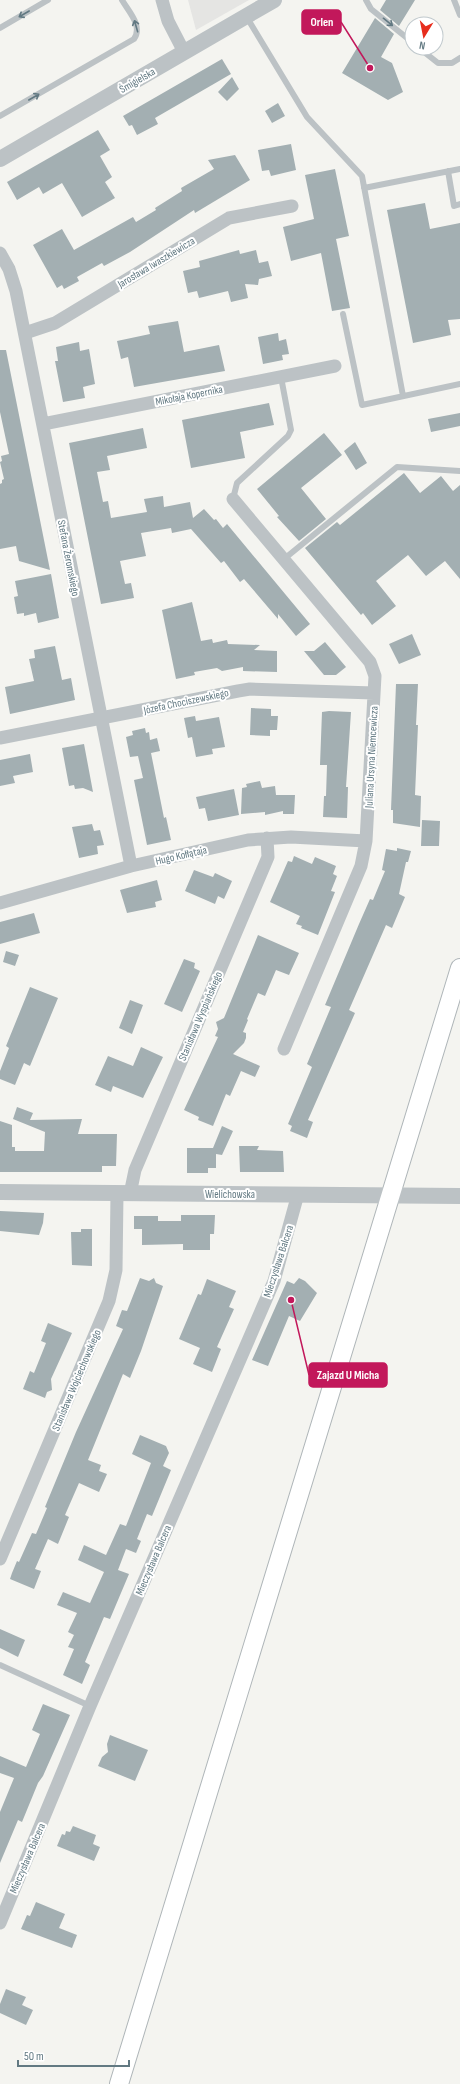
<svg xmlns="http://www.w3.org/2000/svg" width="460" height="2084" viewBox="0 0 460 2084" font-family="'Sofia Sans Condensed',sans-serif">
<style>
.built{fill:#e5e5e3}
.building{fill:#a3afb2}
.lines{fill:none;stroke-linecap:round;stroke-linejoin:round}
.secondary-casing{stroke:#afb6b9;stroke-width:20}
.service{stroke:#bcc2c5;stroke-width:6}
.minor{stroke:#bcc2c5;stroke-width:13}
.tertiary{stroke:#bcc2c5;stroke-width:16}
.secondary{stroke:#fff;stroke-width:18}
.oneway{stroke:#627982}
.labels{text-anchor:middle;stroke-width:4;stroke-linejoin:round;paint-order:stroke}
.street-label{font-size:11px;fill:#627982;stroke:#fff}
.leader{fill:none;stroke:#c2185b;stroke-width:1.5}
.callout-dot{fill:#c2185b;stroke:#fff;stroke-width:1.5}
.callout{fill:#c2185b;stroke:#c2185b;stroke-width:1.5}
.callout-label{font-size:12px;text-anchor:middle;font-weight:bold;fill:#fff}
</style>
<rect width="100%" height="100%" fill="#f4f4f0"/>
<path class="built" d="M188,0H249L196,30Z"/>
<path class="building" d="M386,0H415L399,26L380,10Z
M375,18L394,34L381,57L392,63L403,92L388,100L342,73Z
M222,59L231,74L155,118L158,124L137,135L132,125L129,126L123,116Z
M232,77L239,89L227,101L218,92Z
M278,103L285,116L272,123L265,111Z
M98,130L110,150L100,156L112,177L105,182L115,198L82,217L62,183L43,194L39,187L17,200L7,182Z
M291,144L296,170L271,176L269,170L262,171L258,150Z
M235,155L250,180L195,213L194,210L130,252L104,266L102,263L77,277L79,281L64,289L62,285L57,288L33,245L62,229L74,250L133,217L136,222L156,210L155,208L182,191L181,188L214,169L208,160Z
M335,169L349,236L336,239L350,308L332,311L321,253L291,261L283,227L314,219L305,175Z
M425,203L430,229L460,223V319L448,320L451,335L413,343L387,210Z
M239,250L240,254L256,250L259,263L268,261L272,276L259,279L258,285L245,284L248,298L231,302L228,291L199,298L197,291L188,293L183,271L200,267L199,261Z
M178,321L184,352L219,345L225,371L134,387L128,357L121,359L117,341L150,334L148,326Z
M278,333L279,341L286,339L289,354L282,355L283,360L263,364L258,337Z
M79,342L80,351L89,349L95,384L83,387L85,398L63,402L55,361H58L56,347Z
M0,350H6L50,570L19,561L16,546L0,549V484L2,483V480L4,479L0,462L2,461L1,456L9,454L0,412Z
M269,403L274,425L240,432L245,458L191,468L182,420Z
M460,413V426L431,432L428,419Z
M143,428L147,448L107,456L110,470L97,472L103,502L108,501L111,518L147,512L144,499L163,496L164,507L190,502L193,518L204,509L214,520L216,519L223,528L227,524L310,624L296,636L278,614V619L244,579L240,582L224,561L221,563L191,529L172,533L171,528L141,533L146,556L120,561L125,584L131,583L134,598L101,604L69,443Z
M324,433L342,455L301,488L326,519L299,541L277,517L279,516L257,489Z
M355,442L367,463L356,470L344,451Z
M404,473L420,493L441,476L453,491L460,485V579L445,561L426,576L408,555L376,581L396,606L372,625L363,613L361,615L305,548L337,522L340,525Z
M51,574L59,618L38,623L36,613L24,616V613L17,614L14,597L18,596L15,581Z
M192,602L201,641L212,639L213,643L227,640L228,644L260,645L254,650L277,651V672L243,671V667L222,671L217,668L194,672L195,675L176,679L162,610Z
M412,634L421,655L399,664L389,644Z
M325,642L346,667L336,675H324L304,651H314Z
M55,646L62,680L71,678L75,700L10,714L5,687L34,681L29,659L35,658L34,650Z
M396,684H418L416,725H418L415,795L421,796L420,827L393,823V810H391Z
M251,708L271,709V716H278L277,730H270V736L250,735Z
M329,711L351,712L346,787H348L347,818L323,817L324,796H326L327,765H320L322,712Z
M195,716L196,721L219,717L225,747L212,749L213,754L196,757L192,737L188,738L184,718Z
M145,728L146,733L149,732L150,740L157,738L160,751L151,753L164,818L166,817L171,840L147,845L134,780L143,778L138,756L130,757L126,737L133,735L132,731Z
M84,744L93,792L83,788L75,789L74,785L69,786L62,748Z
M30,754L33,772L13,776L15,783L0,786V760Z
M260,781L262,788L275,786L276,795H295L294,814H283V811L265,815V812L241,814L242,788L247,787L246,784Z
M234,789L239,815L208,821L205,808L199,809L196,797Z
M422,820L440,821L439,846H421Z
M92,824L94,831L100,830L104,845L97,846L98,854L79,858L72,827Z
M397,848L411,851L408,862H406L399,894L405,897L392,928L386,925L349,1010L355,1013L308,1120L313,1122L307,1138L290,1131L292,1126L288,1124L312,1067L307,1064L331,1007L325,1005L359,924L370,899L373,900L385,871L382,870L386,849L397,851Z
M294,856L312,864L315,857L336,866L333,874L337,876L331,891L335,892L318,935L301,928L302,926L296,924L300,916L270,902L288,861L292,862Z
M194,870L213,877L215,873L232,881L224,899L218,896L215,904L185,891Z
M157,880L162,900L155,902L156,907L127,913L120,890Z
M34,913L40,933L0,944V922Z
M258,935L299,953L289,975L276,970L265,996L258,993L247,1019L248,1020L243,1032L246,1033V1038L244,1043L233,1054L260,1066L255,1077L241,1071L230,1096L226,1094L213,1126L198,1120L199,1117L184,1110L218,1037L215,1036L218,1029L216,1022L224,1018Z
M6,951L19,955L15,966L3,962Z
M184,959L195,963L194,968L200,971L182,1012L164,1004Z
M30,987L58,998L30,1066L24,1063L15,1085L0,1079V1071L9,1048L6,1046Z
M130,1000L143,1005L132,1034L119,1028Z
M141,1047L163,1057L143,1098L113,1086L111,1092L95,1085L108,1056L133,1066Z
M17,1107L33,1113L30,1120L82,1119L78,1134H117L116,1166H102V1172H0V1121L12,1125V1147H15V1151H44L45,1132L13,1119Z
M222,1126L233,1131L222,1155L216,1154V1168H208V1173H187V1148H213Z
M239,1146H259L257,1150L283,1151L284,1172H240Z
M0,1211L44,1213L43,1223L39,1235L0,1231Z
M181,1215H215L214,1234H210V1250H183V1244L142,1245V1229H134V1216H158V1221H181Z
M81,1229H92V1266L72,1265L71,1232H81Z
M140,1278L149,1281L154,1278L156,1283L163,1286L141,1351L130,1378L123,1374L88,1460L101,1465L99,1471L107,1474L99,1492L79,1483L65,1515L69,1517L58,1544L48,1539L35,1569L41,1571L34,1589L10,1579L12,1573L17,1561L19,1562L32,1533L36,1534L47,1508L45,1507L76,1432L123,1329L116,1326L122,1310L127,1311Z
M299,1278L305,1281L317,1293L300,1321L289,1316L268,1366L252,1360L287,1281L294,1284Z
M207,1279L236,1291L229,1307L234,1309L217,1347L221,1349L212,1372L193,1364L200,1348L179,1339L198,1294L201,1295Z
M48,1323L72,1333L51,1379L52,1390L47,1392L45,1398L23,1389L30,1371L34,1373L46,1343L41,1341Z
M140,1435L166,1446L169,1453L163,1466L171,1470L152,1516L147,1514L137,1539L141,1541L136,1553L126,1549L118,1570L129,1574L110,1619L104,1617L85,1662L90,1665L82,1684L63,1675L74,1649L68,1647L74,1635L68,1632L77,1613L57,1605L63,1592L90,1603L104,1572L78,1560L84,1545L106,1555L120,1524L126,1526L151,1463L132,1454Z
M0,1629L25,1640L18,1657L0,1648Z
M43,1704L70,1715L43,1776L38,1783L22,1822L18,1820L0,1863V1812L14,1778L0,1773V1756L26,1767L40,1734L32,1730Z
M110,1735L148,1750L135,1781L98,1766L102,1757L108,1752L107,1744Z
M73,1826L96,1835L93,1844L100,1847L94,1861L57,1846L62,1834L65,1835L66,1831L70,1832Z
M36,1902L65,1914L59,1928L77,1935L72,1948L21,1929L27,1915L30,1916Z
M6,1989L26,1997L22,2005L33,2010L26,2025L0,2013V2004Z"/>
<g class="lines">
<defs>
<path id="secondary" d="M119,2084L460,968"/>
</defs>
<use href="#secondary" class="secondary-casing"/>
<path class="service" d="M366,0L371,9L412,42
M454,0L460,15
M246,16L307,117L362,176L403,396
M0,28L48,0
M419,48L438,63H452L460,58
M0,116L134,39C143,26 129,12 122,0
M448,171L454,206L460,204
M364,188L460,169
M343,314L362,405L460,384
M233,499L237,483L288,436L291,430L281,377
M284,559L397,467L460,471
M0,1665L90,1706"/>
<path class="minor" d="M162,0L168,21L184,52
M0,253L9,269L16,291L131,866
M25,333L55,323L229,218L292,206
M43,424L335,366
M233,499L370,662L375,676L366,841L361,866L284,1049
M0,738L238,691L250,689L374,693
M0,903L131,866L248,840L291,837L366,841
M130,1194L135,1170L268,857L267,838
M0,1559L109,1301L116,1270L117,1194
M0,1923L90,1706L274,1281L298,1194"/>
<path class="tertiary" d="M0,159L274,0
M0,1192L460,1196"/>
<use href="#secondary" class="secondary"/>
</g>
<defs><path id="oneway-shaft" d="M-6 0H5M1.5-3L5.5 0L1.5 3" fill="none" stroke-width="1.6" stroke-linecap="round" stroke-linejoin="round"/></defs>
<g class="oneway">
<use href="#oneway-shaft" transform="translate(24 14) rotate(150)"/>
<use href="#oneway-shaft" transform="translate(388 22) rotate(39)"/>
<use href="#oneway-shaft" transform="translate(136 26) rotate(-106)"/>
<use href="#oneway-shaft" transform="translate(34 97) rotate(-30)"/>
</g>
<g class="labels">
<g class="street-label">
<text transform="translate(137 80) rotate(-30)" y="4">Śmigielska</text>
<text transform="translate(156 262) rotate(-31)" y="4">Jarosława Iwaszkiewicza</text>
<text transform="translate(189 395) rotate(-11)" y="4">Mikołaja Kopernika</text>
<text transform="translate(69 558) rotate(79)" y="4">Stefana Żeromskiego</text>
<text transform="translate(186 701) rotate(-12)" y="4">Józefa Chociszewskiego</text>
<text transform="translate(371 757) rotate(-87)" y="4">Juliana Ursyna Niemcewicza</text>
<text transform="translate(181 855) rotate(-13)" y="4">Hugo Kołłątaja</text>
<text transform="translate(200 1016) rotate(-67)" y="4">Stanisława Wyspiańskiego</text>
<text x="230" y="1198">Wielichowska</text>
<text transform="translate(278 1261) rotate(-72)" y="4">Mieczysława Balcera</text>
<text transform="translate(76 1380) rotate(-67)" y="4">Stanisława Wojciechowskiego</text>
<text transform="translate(153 1560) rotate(-67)" y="4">Mieczysława Balcera</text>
<text transform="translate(27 1858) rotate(-67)" y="4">Mieczysława Balcera</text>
</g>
</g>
<path class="leader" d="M370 68L341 22M291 1300L309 1375"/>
<g class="callout-dot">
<circle cx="370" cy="68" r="4"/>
<circle cx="291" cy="1300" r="4"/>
</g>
<g class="callout">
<rect x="302" y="10" width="39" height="24" rx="4"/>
<rect x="309" y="1363" width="78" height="24" rx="4"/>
</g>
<g class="callout-label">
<text x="322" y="26">Orlen</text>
<text x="348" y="1379">Zajazd U Micha</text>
</g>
<g transform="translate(424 36) rotate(190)"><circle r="19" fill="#ffffff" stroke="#c0c9cd"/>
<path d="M0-3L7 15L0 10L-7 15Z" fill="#e72d1d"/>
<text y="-6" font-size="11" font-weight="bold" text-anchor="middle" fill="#627982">N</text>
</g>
<path d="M18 2060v6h111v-6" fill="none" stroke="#627982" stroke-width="2"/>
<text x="24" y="2060" font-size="12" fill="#627982" stroke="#ffffff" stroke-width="3" paint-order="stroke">50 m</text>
</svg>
